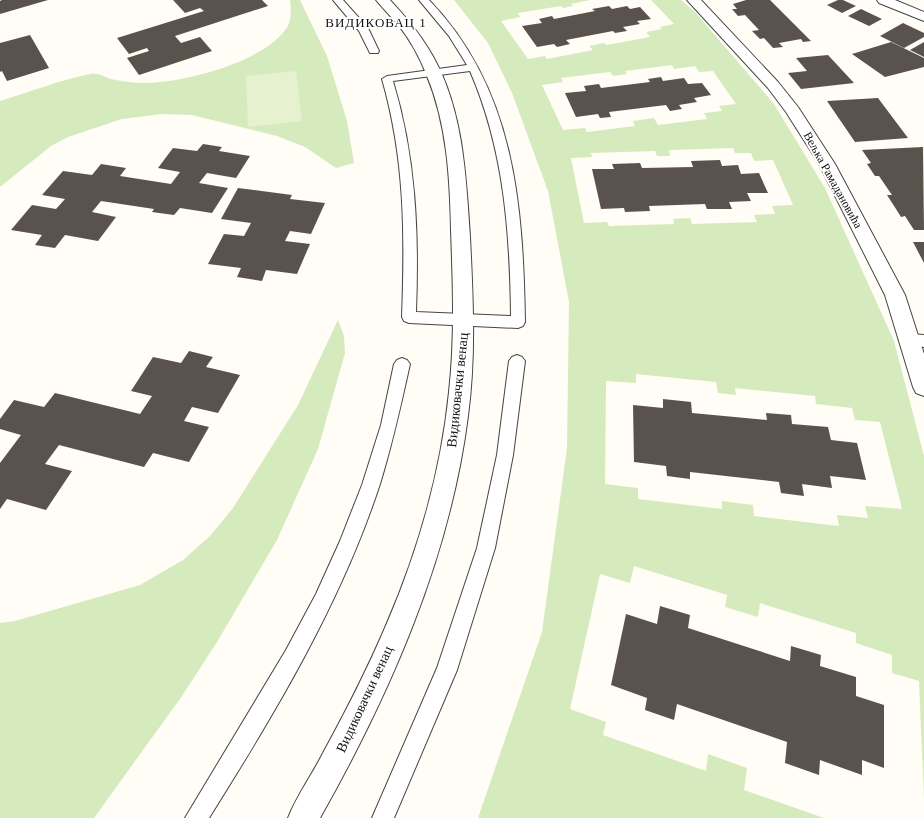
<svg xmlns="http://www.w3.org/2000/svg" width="924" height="818" viewBox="0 0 924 818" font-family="Georgia,serif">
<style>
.green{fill:#d5ebbd;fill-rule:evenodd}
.pitch{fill:#e6f2cf}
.building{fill:#5a524d}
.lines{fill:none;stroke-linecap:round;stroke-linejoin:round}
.service-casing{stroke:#444;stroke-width:2}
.minor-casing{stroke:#444;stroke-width:2}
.service{fill:#fff;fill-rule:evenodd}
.minor{fill:#fff;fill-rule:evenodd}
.labels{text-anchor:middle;stroke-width:4;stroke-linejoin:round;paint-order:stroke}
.far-street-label{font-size:12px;fill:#111;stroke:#fff}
.far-quarter-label{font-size:13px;letter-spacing:1px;fill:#111;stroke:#fff}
.street-label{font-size:14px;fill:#111;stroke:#fff}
</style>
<rect width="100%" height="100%" fill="#fffdf5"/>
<path class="green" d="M290,0H300L327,56L347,121L354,163L336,168L305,147L277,136L192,115L162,114L122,119L68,137L51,146L0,187V101C30,92 60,80 90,74C96,72 105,77 111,79C121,81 133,83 144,83C183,83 262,63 286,29C292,21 291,9 290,0Z
M454,0H590L571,4L573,6L563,8L561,6L518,13L520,17L501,21L528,59L545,56L547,59L593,50L589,46L604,43L607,45L650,37L646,32L662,29L660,27L674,24L651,0H681L695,12L774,104L825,188L894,341L924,456V798L919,681L892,673V655L856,643V633L760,603L758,617L725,607L727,595L634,566L630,583L600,574L570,709L606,722L603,735L706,771L708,754L747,768L744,790L824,818H478L542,632L567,448L569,302L548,191L512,93L488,43ZM672,65L674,69L695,66L699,72L713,71L736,104L719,106L722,111L704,113L707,119L658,125L654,118L633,121L635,126L587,132L585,128L563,130L542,85L563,82L561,78L610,72L613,76L627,74L625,71ZM733,148L735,153H751L754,161L773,160L793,205L772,206L775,214L754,215L757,222L692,224L690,218L673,219L674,224L609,226L607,222L584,223L571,158L592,157L591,153L655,151L657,156H670L669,150ZM636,374L716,382L718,393L736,395L735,388L815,396L816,404L852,408L855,420L880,422L902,509L865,506L868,518L837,515L839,526L754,516L753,505L722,501V509L638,499V488L605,484L606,381L636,383Z
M338,320L344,336L345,353L318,449L277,540L217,642L182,696L94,818H0V623L15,621L140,585L183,560L210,536L233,508L298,405Z"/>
<path class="pitch" d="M296,71L302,121L248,127L246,76Z"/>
<path class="building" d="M2,0H48L0,14V1Z
M173,0H262L268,6L175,36L181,43L200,37L212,51L139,75L127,58L149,51L147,48L129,54L117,38L204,11L200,8L185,13Z
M746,0H770L811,41L803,42L801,39L779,43L783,47L773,48L764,38L760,39L752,31L759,30L745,15L738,16L732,9H737L733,4Z
M838,0H843L856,6L842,13L827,5Z
M609,6L612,9L627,6L630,9L640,7L651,19L637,21L640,24L623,27L627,31L615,33L613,31L566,40L570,44L557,47L554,44L537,47L522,26L542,23L539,19L552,16L554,19L595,11L592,9Z
M861,9L882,19L869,26L848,16Z
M903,23L924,33V37L904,48L880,36Z
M30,35L49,68L7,81L2,71L0,72V43Z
M891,42L924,58V67L885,77L852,54Z
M924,42V57L910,50Z
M828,55L854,83L801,89L788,73L807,71L796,58Z
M661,77L663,81L684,78L688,84L702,83L711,95L694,98L697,102L679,105L682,109L670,111L666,105L609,112L611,117L600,118L598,114L576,117L565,93L586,91L584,86L599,84L601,88L650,82L648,79Z
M878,98L908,138L855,142L827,101Z
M203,144L222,147L219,151L250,156L236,178L207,173L199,183L228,188L212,213L180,208L174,215L152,212L154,209L101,201L92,212L116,217L98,241L65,235L55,248L35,245L42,235L11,230L32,205L56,209L65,199L42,195L63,171L92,175L101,164L126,168L120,176L171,184L180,172L158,168L173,148L197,151Z
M923,147L924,230H914L905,216L901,217L896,209L887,195H892L879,176H875L867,164L871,163L862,150Z
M720,160L722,166L738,165L741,174L759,173L768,193H747L751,201L729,202L732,209H707L705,204L649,206L650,211L625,212L624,208L601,209L592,169H614L612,164L640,163L642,168L693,167L691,161Z
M238,188L292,195L290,199L325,203L311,234L290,231L285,241L310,244L297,274L266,270L262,281L237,277L241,268L208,264L224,234L244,236L251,223L221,219Z
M913,242H924V263Z
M189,351L213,357L206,367L240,375L218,413L192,407L184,421L209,427L189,462L153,453L144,467L59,445L45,464L72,471L46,510L7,499L0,509V463L21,435L0,429V419L14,400L44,407L55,393L140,414L152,396L131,391L153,357L181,363Z
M663,399L691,402L692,413L767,420L766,413L791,415L792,424L828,427L831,440L857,443L866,480L830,476L832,488L802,484L804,496L781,493L779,482L690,472V479L667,476L666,466L634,462L633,405L663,408Z
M660,606L690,615L688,628L790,661L791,646L821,655L820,666L856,677V696L884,705V768L862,760V775L820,760L819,775L785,763L787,742L677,704L674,720L645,710L647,698L611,685L626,614L657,624Z"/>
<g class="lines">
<defs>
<path id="service" d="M333,0H343L368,28L379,51L378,53H370L359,31Z
M419,0H429C515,89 523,205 525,322L523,326L518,328L409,323L404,321L402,317C405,234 405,159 382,79L387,76L467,65L449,36ZM470,71C504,149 510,232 511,316L416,312C419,233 416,157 393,81Z
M910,334L924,335V347L905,344L903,340L905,336Z
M517,355L522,357L525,361L513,455L495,548L457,670L394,818H372L437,668L477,548L497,455L509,361L512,357Z
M402,358L407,360L410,364C401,405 392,445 380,484C341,603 275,713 209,818H185L286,650L316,594L340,541L362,485L381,425L394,364L397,360Z"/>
<path id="minor" d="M376,0H390C404,15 417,30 428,48C463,103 466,174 470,237C473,297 476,357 468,416C450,558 390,694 320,818H288C297,795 312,775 323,753C346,711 368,668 387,623C418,551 441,471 449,392C455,338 453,284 451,230C450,179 447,124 427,76C420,58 411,41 399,26C392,17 383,9 376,0Z
M687,0H701L778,82L798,107L835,164L905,295L924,354V396L916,393L913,387L885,295L819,164L786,112L768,88Z
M877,0H895L924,12V21L879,3Z"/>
</defs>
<use href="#service" class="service-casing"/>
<use href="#minor" class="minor-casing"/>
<use href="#service" class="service"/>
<use href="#minor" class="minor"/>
</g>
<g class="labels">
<g class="far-street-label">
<text transform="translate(833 180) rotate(61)" y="4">Вељка Рамадановића</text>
</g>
<g class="far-quarter-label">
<text x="376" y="27">ВИДИКОВАЦ 1</text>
</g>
<g class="street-label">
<text transform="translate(457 390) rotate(-84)" y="5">Видиковачки венац</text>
<text transform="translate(364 699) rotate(-65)" y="5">Видиковачки венац</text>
</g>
</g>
</svg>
